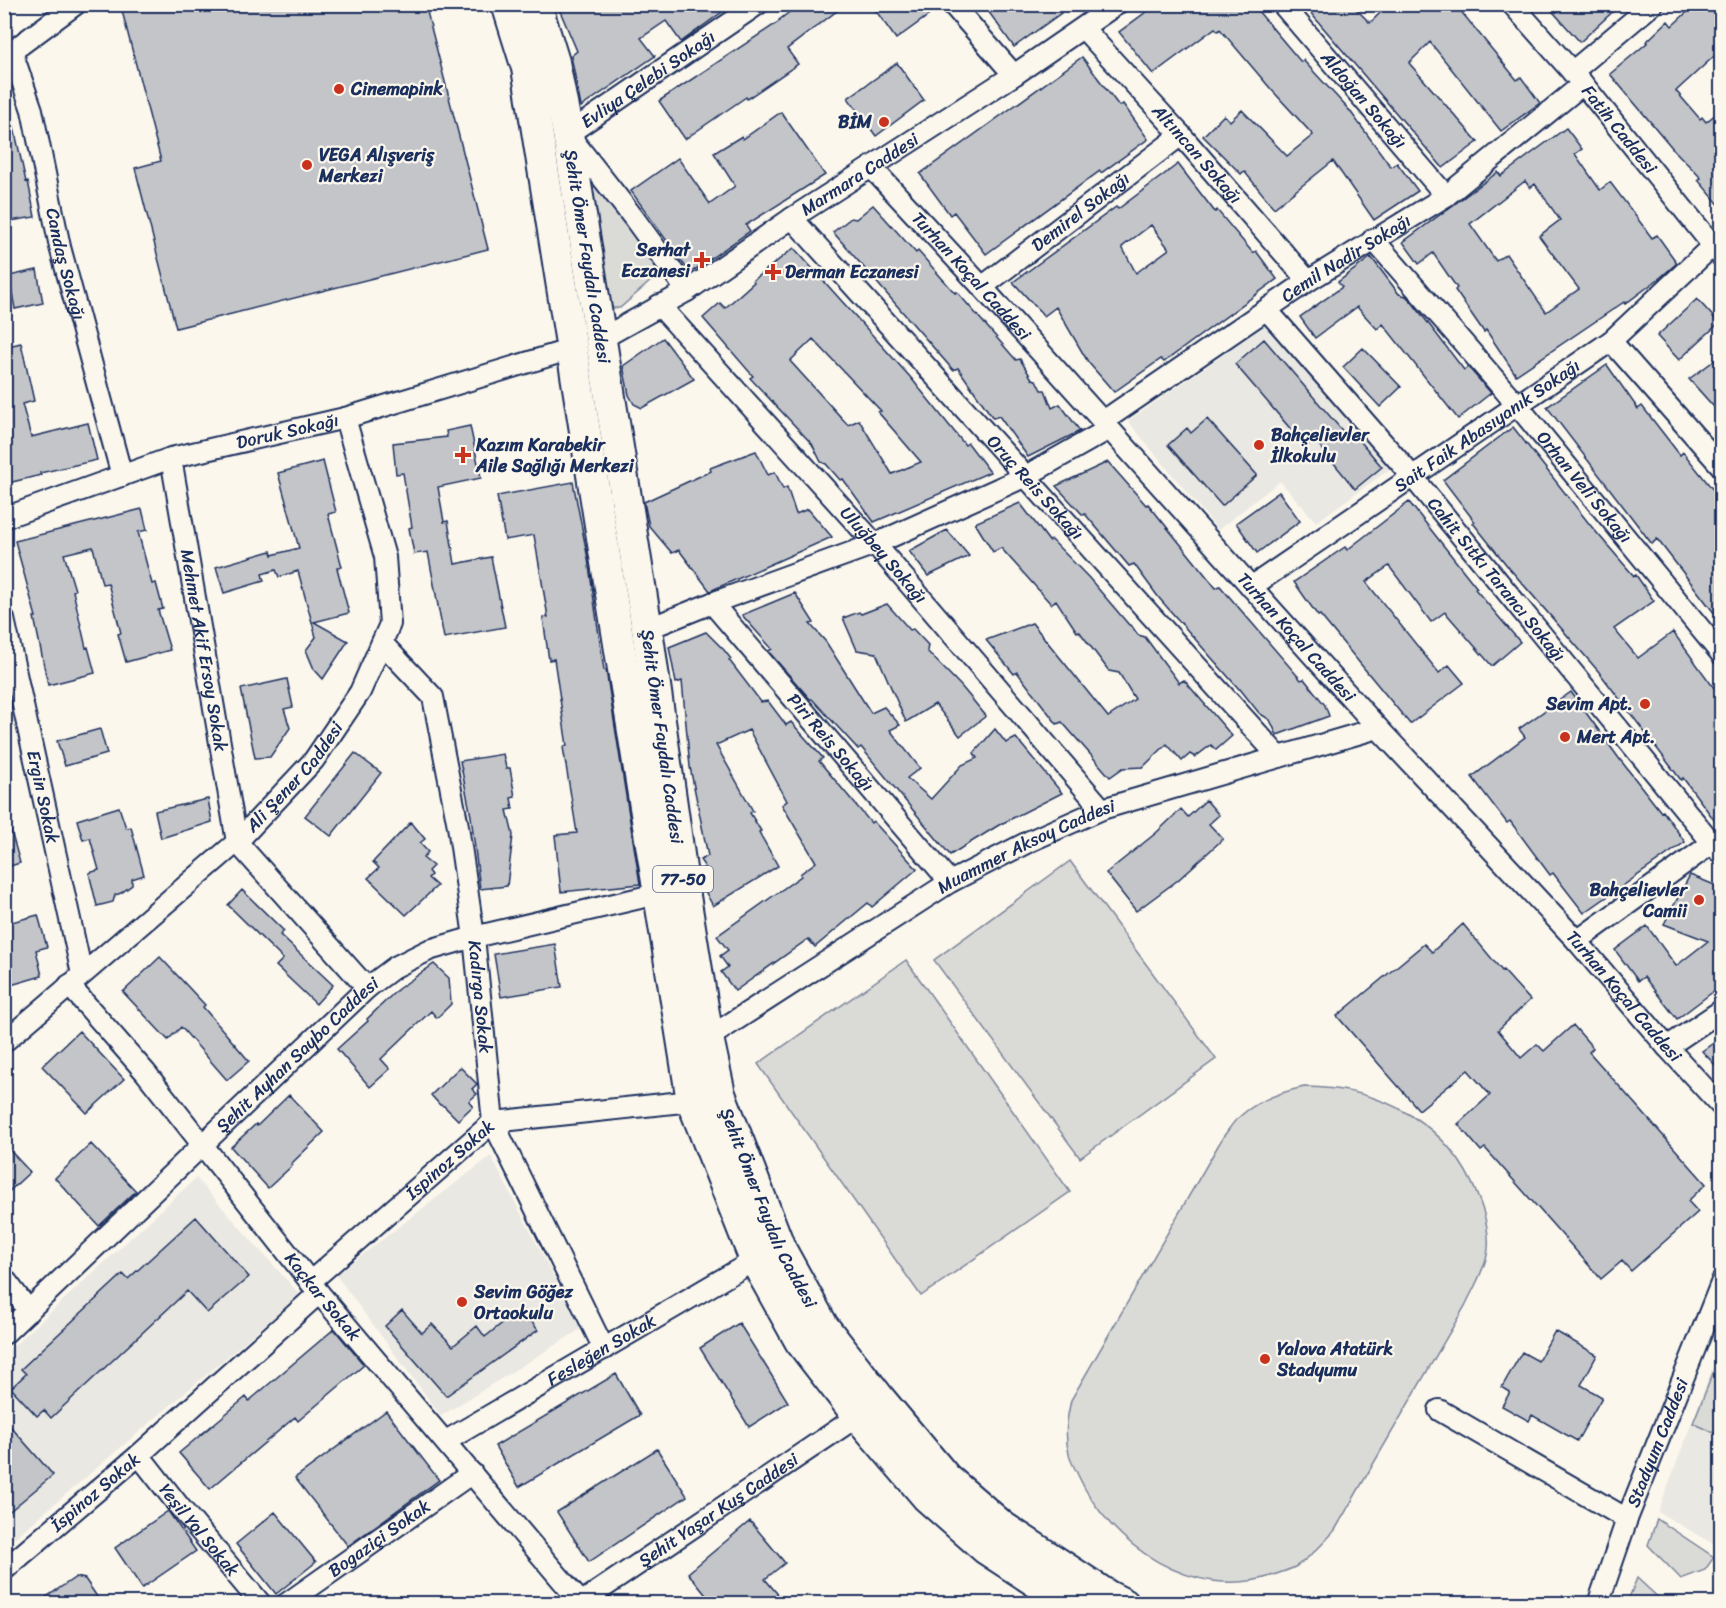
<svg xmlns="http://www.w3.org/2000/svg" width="1726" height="1608" viewBox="0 0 1726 1608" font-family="Sriracha,sans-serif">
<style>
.built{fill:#eae8e2}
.green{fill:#dadad7;stroke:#7a849a;stroke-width:1.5}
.building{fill:#c3c5c9;stroke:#1b2f5e;stroke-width:1.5;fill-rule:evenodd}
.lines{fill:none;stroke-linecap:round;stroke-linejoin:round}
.street-casing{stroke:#1b2f5e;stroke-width:24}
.primary-casing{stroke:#1b2f5e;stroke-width:34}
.street{stroke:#fbf7ec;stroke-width:20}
.primary{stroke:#fbf7ec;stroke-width:30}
.poi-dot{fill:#c8321e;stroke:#fbf7ec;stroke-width:2}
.labels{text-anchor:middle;stroke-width:4.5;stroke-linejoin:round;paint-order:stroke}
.shield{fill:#fbf7ec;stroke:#5e6b89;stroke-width:1.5}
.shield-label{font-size:16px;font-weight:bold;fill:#1b2f5e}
.street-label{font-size:18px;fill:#1b2f5e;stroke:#fbf7ec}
.poi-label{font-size:18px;font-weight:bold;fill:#1b2f5e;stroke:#fbf7ec;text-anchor:start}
</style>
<rect width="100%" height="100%" fill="#fbf7ec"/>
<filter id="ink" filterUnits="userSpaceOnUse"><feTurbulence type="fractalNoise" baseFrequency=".0167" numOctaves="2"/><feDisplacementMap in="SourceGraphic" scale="12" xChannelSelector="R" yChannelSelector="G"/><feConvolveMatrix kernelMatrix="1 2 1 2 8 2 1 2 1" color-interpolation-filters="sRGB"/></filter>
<g filter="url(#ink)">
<path class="built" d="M1267,324L1390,469L1316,522L1280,481L1218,530L1128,421Z
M491,1156L581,1329L441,1416L336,1275Z
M196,1178L300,1295L5,1546V1354Z
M1721,1345V1548L1658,1512Z"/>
<path class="green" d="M589,171L660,273L620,308H612L585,175Z
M1070,861L1216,1059L1080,1158L934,960Z
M906,960L1070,1192L921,1296L758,1064Z
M1304,1087C1380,1087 1450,1123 1478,1197C1485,1213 1491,1238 1487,1255C1483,1273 1473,1289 1465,1306L1335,1530C1323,1544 1311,1557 1295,1567C1289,1570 1281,1572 1274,1575C1195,1603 1110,1546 1078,1475C1075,1468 1070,1461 1069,1454C1064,1435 1067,1418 1071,1400L1223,1137C1228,1131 1232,1123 1238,1118C1256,1101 1281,1092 1304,1087Z
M1721,1353L1722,1436H1721L1693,1423Z
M1657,1519L1714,1557L1705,1570L1681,1579L1648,1545Z
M1637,1578L1663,1602L1662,1603H1627Z"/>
<path class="building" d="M132,4H425L488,249L176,328L135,168L161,161L121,7Z
M557,4H733L681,42L666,21L641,38L655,56L581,107L571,56L577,51Z
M800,4H846L787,49L798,64L747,99L746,97L685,139L659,101L780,21L779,20Z
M871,4H921L929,15L896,39Z
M983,4H1055L1061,13L1014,47Z
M1157,4H1252L1301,62L1303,60L1350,111L1391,167L1397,163L1418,191L1374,220L1333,161L1274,208L1244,171L1241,174L1203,136L1224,115L1230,121L1242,110L1287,156L1313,135L1270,88L1220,29L1218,31L1215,28L1153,74L1119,32Z
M1303,4H1351L1370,23L1389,4H1455L1517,80L1521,77L1540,103L1501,131L1430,42L1409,63L1478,142L1443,168Z
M1546,4H1621L1580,42Z
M1696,4H1708L1722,20V49L1676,91L1700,119L1702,117L1706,122L1722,109V208L1698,180L1701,178L1674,150L1610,74L1647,43L1646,42L1668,21L1672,26Z
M1082,57L1119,106L1123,104L1148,139L1101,173L1100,171L986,254L954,212L950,215L920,174Z
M897,63L924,100L876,136L848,98Z
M781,112L825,175L746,225L750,231L690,273L631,191L678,158L710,204L735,186L714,153L742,136L743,139Z
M11,114L26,182L28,181L35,217L4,222V115Z
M1566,128L1582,149L1575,154L1600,190L1610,182L1652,238L1657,235L1677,263L1661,277L1625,304L1624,302L1516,375L1486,330L1484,332L1455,290L1457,288L1433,253L1419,264L1403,242L1498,172L1501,176ZM1525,181L1530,188L1535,184L1560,220L1539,236L1579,289L1546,312L1506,254L1496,261L1470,224Z
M1178,164L1215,212L1217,210L1253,253L1256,251L1277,279L1164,362L1161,359L1114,392L1088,362L1056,307L1044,316L1013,282L1116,207L1118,209ZM1151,225L1169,249L1136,273L1122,247Z
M873,205L916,253L918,251L955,293L957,292L1016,360L1020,359L1032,379L1036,380L1041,390H1045L1052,408L1060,404L1080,431L1028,457L999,416L993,418L958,368L953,370L833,232L851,218L856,219Z
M794,248L911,378L965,445L968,443L990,472L874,522L843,479L840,480L826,464L821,462L812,444L750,378L753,376L703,318L720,303L725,308L754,282L753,280ZM813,339L881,411L878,412L921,462L892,474L859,420L848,425L790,361Z
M1371,257L1399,294L1406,296L1412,302L1464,370L1468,367L1491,393L1458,419L1383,324L1377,329L1357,307L1315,338L1300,317L1342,287L1338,282Z
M37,270L43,303L15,309L9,276Z
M1697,299L1719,323L1679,360L1657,336Z
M663,338L694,379L642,408L634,404L629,395L623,366Z
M1264,339L1351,441L1356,436L1382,467L1355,489L1315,440L1306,447L1235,364Z
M21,343L34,401L22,404L31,437L88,423L97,460L40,473L41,475L4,484V347Z
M1363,348L1401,387L1380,407L1343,367Z
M1722,355V416L1689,379Z
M1607,365L1638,409L1642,406L1680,455L1683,452L1722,501V623L1657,539L1652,544L1547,407Z
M1207,419L1257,475L1222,506L1168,445L1187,428L1191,433Z
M470,426L481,478L438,487L444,522L448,521L455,564L491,557L505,627L444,638L428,552L414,554L409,528L412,527L403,473L396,474L393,443L447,437L446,431Z
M1513,427L1591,526L1634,576L1636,575L1654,601L1614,629L1638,658L1673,632L1714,688L1722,682V824L1718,825L1683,778L1681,780L1599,672L1509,568L1473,523L1475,522L1443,480Z
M756,451L768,475L775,472L783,489L787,487L796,514L808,509L832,537L710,591L679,550L672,553L649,526L644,502L711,471L710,468Z
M323,461L336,512L328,514L342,567L337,568L349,613L314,622L348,641L323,679L314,669L306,650L316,637L298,571L279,577L276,570L262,574L264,581L224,593L216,567L271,551L272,555L299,548L278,473Z
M1108,462L1146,505L1148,504L1216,588L1220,586L1301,680L1304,679L1325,705L1329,716L1277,735L1270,720L1259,713L1240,689H1239L1159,598L1134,564L1129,566L1085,514L1083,515L1056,486Z
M573,482L588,559L604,670H606L640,884L561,892L555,835L577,833L563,747L567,746L554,659L549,660L543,618L548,617L534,535L505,540L497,496Z
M1279,492L1300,521L1257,553L1236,523Z
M1409,502L1477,588L1475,589L1520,642L1492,666L1445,612L1431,622L1389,566L1366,582L1439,673L1449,665L1464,683L1410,724L1320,615L1318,616L1294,582L1345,547L1347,550Z
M1020,503L1049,541L1052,540L1089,578L1129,625H1131L1138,635L1145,637L1179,683L1184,680L1232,736L1216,750L1211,745L1195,757L1190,754L1182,761L1167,744L1143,767L1123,768L1110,777L1062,722L1057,724L1017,672L1014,674L986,640L1032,623L1108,717L1135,699L1119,673L1109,671L1079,631L1077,632L1056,600L1051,604L1001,548L993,552L975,523Z
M142,509L147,530L138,532L152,584L156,583L163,609L158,610L170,650L126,662L118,634L121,633L108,583L102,584L93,547L64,554L75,590L73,591L86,648L88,647L95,673L48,685L34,617H36L15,541Z
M947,530L969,556L928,576L909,551Z
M795,593L814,623L810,624L826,642L871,713L884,707L900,725L890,730L920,768L907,778L931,799L962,765L977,758L974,753L995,729L1006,743L1016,738L1062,793L999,825L950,855L861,747L858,749L812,699H810L768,651L772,649L742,615Z
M887,604L910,630L913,629L928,645L927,651L961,686L986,716L960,736L935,704L906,722L876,653L857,650L843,618L859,612L861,614Z
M706,632L724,650L731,659L729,660L761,702L768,701L786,725L791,722L823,758L819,761L871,823L873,821L917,869L872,907L868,903L815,947L808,939L735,991L721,972L728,967L720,956L728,950L717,936L801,876L800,874L816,862L782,805L787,801L749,730L716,745L753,811L750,813L761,831L759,832L778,866L713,906L705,891L711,887L702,869L705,867L700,860L708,856L690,767L682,681L676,683L669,647Z
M287,679L293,707L284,709L290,728L270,757L255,758L241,689Z
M1571,692L1618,757L1661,812L1663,811L1685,842L1584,913L1553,873L1550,875L1510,821L1507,823L1472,777L1525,737L1519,729Z
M100,729L107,754L65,766L57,741Z
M355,753L381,773L331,836L305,816Z
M503,754L506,768H510L515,797L511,798L513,809L507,810L513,835L507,886L480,889L471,816L460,761Z
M208,799L212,822L161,838L155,811Z
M1206,800L1219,815L1209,824L1223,839L1178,880L1136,911L1106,873L1156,833L1181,809L1188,817Z
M119,807L126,828L131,827L144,875L132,879V885L121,893L115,895L113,902L97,906L89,873L99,870L90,838L83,840L77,820Z
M411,822L425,839L420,843L428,852L423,858L433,866L428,871L431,875L428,878L437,886L406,915L368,878L379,868L373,862Z
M4,824H9L20,863L4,868Z
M1690,875L1722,888V985L1677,1019L1644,977L1638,981L1615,950L1647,926L1676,966L1708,941L1664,924Z
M242,890L284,931L280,935L333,985L316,1004L276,966L283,959L228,905Z
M38,915L47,947L36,950L42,976L4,987V958L10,957L4,936V924Z
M1463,924L1502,971L1503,970L1530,1000L1498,1030L1521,1058L1537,1044L1544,1051L1573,1025L1593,1048L1589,1052L1706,1184L1688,1201L1698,1212L1631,1271L1622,1261L1601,1279L1485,1148L1481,1151L1458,1124L1490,1095L1468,1070L1419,1110L1337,1016L1424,944L1432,952Z
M555,944L562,987L501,997L494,954Z
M160,957L205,1005L203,1007L249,1061L227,1080L181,1027L168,1040L123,992Z
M434,964L449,978L451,1004L437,1018L431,1011L381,1059L390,1069L370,1087L337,1049L368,1021L367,1019L398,989Z
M79,1031L124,1079L87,1113L42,1066Z
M1722,1037V1072L1702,1051Z
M460,1067L477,1084L472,1089L477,1094L469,1101L473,1106L458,1120L444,1106L440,1105L431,1095Z
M289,1095L324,1132L291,1164L293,1165L268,1188L231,1147L256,1124L257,1126Z
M4,1144L30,1172L4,1196Z
M91,1144L136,1191L99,1226L55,1178Z
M196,1217L249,1277L207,1313L187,1291L51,1418L44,1410L37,1416L11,1388L26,1374L21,1369L123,1274L128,1279Z
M521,1308L538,1330L446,1396L385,1326L402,1310L422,1333L432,1324L453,1346L477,1326L485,1337Z
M739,1323L788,1402L749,1427L700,1348Z
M334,1329L364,1365L298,1421L295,1417L210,1489L179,1453L246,1397L249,1401Z
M1555,1331L1597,1355L1581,1385L1602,1397L1577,1441L1532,1415L1529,1421L1502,1406L1510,1392L1502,1387L1522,1352L1538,1361Z
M616,1374L640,1415L519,1487L495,1446Z
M386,1411L439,1480L348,1546L295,1478Z
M4,1419L53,1475L4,1516Z
M657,1449L687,1496L589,1562L557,1512Z
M168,1511L196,1551L142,1588L115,1548Z
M275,1512L316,1562L276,1594L236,1544Z
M750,1521L785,1563L765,1579L786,1604H713L688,1573Z
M76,1577L85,1579L102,1604H36Z"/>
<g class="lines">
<defs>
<g id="street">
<path d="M952,4L1014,75"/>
<path id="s1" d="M1282,4L1446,196"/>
<path id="s2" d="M1512,4L1583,84L1722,257"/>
<path id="s3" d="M1083,28L1181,135L1308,281"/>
<path id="s4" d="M12,52L32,110L60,247L122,476"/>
<path d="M4,57L76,4"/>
<path d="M1572,72L1653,4"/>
<path id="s5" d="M871,167L982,287L1378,728L1577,941L1667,1047L1722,1107"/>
<path id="s6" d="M792,218L1279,757"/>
<path id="s7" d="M1373,239L1518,406L1722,655"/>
<path id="s8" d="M982,287L1181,135"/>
<path id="s9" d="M687,291L633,217L568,134L758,4"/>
<path id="s10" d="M659,305L875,544L1102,809"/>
<path id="s11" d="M1267,310L1412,476L1722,855"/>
<path id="s12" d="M599,340L687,291L792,218L1014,75L1117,4"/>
<path d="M1611,341L1722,467"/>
<path id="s13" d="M1102,422L1308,281L1446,196L1583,84"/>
<path id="s14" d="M171,458L237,842L367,988"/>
<path id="s15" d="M4,518L171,458L345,418L572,349"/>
<path id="s16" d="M1251,587L1611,341L1722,237"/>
<path id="s17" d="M712,603L950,882"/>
<path id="s18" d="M4,619L82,974"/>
<path d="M647,629L712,603L875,544L1024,477L1109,429"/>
<path id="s19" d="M382,643L433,697L458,826L474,937L493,1122L604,1349"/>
<path d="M1577,941L1722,836"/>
<path id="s20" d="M69,985L146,1073L319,1293L582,1604"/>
<path id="s21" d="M708,1038L950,882L1030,841L1102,809L1378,728"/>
<path id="s22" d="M4,1042L237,842L314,760L360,692L390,624L385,557L345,418"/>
<path d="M1667,1047L1722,1010"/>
<path d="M4,1278L29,1311"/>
<path id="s23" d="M310,1282L493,1122L692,1101"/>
<path id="s24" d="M4,1334L367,988L395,967L429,950L474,937L657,894"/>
<path d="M1439,1410L1627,1519"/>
<path id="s25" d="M446,1441L755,1260"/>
<path id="s26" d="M139,1455L179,1506L261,1604"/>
<path id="s27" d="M4,1570L139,1455L319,1293"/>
<path id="s28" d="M286,1604L472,1473"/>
<path id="s29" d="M579,1604L858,1416"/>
<path id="s30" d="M1598,1604L1627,1519L1722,1281"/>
</g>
<g id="primary">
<path d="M507,4L527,68L692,1101L755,1260L800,1341L858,1416L927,1497L986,1549L1070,1604"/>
<path id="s31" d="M536,4L554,62L568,134L647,629L684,890L708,1038L720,1094L780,1248L823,1326L880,1399L946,1478L1003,1527L1108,1596L1124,1604"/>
</g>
</defs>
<use href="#street" class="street-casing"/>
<use href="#primary" class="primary-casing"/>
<use href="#street" class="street"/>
<use href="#primary" class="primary"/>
</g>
</g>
<g class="poi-dot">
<circle cx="339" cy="89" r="6"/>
<circle cx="884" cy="122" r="6"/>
<circle cx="307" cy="165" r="6"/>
<path d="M699 251h6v6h6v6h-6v6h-6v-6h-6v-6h6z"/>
<path d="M770 263h6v6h6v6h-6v6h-6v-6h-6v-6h6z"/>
<circle cx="1259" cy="445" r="6"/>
<path d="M460 446h6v6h6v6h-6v6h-6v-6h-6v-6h6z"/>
<circle cx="1645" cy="704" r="6"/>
<circle cx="1565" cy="737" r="6"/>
<circle cx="1699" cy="900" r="6"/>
<circle cx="462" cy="1302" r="6"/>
<circle cx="1265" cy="1359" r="6"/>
</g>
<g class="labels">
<rect class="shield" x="653" y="866" width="60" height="26" rx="4.5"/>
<g class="shield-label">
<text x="683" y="885">77-50</text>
</g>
<g class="street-label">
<text dy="6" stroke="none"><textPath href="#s9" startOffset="294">Evliya Çelebi Sokağı</textPath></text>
<text dy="6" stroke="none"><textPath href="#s1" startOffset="126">Aldoğan Sokağı</textPath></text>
<text dy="6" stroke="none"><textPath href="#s2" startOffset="165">Fatih Caddesi</textPath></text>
<text dy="6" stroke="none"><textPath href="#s3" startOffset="170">Altıncan Sokağı</textPath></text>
<text dy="6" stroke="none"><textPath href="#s12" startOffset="309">Marmara Caddesi</textPath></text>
<text dy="6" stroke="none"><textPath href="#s8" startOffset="124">Demirel Sokağı</textPath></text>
<text dy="6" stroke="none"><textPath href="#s31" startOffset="258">Şehit Ömer Faydalı Caddesi</textPath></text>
<text dy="6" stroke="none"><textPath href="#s13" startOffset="294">Cemil Nadir Sokağı</textPath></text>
<text dy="6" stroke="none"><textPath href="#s4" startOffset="219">Candaş Sokağı</textPath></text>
<text dy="6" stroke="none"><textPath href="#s5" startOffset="148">Turhan Koçal Caddesi</textPath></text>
<text dy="6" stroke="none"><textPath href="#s16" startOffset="286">Sait Faik Abasıyanık Sokağı</textPath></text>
<text dy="6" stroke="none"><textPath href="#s15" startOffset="297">Doruk Sokağı</textPath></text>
<text dy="6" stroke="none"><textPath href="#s7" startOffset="326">Orhan Veli Sokağı</textPath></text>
<text dy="6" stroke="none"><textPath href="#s6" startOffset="363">Oruç Reis Sokağı</textPath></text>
<text dy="6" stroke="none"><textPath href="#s10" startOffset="336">Uluğbey Sokağı</textPath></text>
<text dy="6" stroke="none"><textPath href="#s11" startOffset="354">Cahit Sıtkı Tarancı Sokağı</textPath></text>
<text dy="6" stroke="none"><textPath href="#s5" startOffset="634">Turhan Koçal Caddesi</textPath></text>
<text dy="6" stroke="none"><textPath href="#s14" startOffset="195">Mehmet Akif Ersoy Sokak</textPath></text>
<text dy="6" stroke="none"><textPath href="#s31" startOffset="744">Şehit Ömer Faydalı Caddesi</textPath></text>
<text dy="6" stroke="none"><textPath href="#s17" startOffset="183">Piri Reis Sokağı</textPath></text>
<text dy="6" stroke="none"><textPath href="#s22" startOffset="394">Ali Şener Caddesi</textPath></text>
<text dy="6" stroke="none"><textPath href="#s18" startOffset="182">Ergin Sokak</textPath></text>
<text dy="6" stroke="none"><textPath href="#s21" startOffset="372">Muammer Aksoy Caddesi</textPath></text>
<text dy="6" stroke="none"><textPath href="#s5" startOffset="1120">Turhan Koçal Caddesi</textPath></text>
<text dy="6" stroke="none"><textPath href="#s19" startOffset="378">Kadırga Sokak</textPath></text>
<text dy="6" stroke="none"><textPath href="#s24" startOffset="405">Şehit Ayhan Saybo Caddesi</textPath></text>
<text dy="6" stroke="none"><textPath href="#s23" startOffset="186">İspinoz Sokak</textPath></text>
<text dy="6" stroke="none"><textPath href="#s31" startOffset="1230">Şehit Ömer Faydalı Caddesi</textPath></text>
<text dy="6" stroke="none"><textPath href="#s20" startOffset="402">Kaçkar Sokak</textPath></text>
<text dy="6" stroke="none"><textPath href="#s25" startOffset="180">Fesleğen Sokak</textPath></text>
<text dy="6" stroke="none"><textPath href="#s30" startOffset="172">Stadyum Caddesi</textPath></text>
<text dy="6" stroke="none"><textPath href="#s27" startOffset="120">İspinoz Sokak</textPath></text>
<text dy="6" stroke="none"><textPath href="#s29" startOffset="168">Şehit Yaşar Kuş Caddesi</textPath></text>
<text dy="6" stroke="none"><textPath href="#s26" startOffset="96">Yeşil Yol Sokak</textPath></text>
<text dy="6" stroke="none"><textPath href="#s28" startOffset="114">Bogaziçi Sokak</textPath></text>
</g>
<g class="poi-label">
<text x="351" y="95">Cinemapink</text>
<text x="872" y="128" text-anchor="end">BİM</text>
<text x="319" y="161">VEGA Alışveriş<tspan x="319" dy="21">Merkezi</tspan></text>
<text x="690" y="256" text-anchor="end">Serhat<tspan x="690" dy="21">Eczanesi</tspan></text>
<text x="785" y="278">Derman Eczanesi</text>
<text x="1271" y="441">Bahçelievler<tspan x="1271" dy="21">İlkokulu</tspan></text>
<text x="476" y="451">Kazım Karabekir<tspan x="476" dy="21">Aile Sağlığı Merkezi</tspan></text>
<text x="1633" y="710" text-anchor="end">Sevim Apt.</text>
<text x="1577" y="743">Mert Apt.</text>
<text x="1687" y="896" text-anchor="end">Bahçelievler<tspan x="1687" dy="21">Camii</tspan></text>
<text x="474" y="1298">Sevim Göğez<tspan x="474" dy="21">Ortaokulu</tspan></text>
<text x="1277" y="1355">Yalova Atatürk<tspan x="1277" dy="21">Stadyumu</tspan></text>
</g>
</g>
<rect width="1726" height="1608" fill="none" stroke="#fbf7ec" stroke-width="24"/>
<rect x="12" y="12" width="1702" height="1584" fill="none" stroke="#1b2f5e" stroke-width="2" filter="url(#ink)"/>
</svg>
